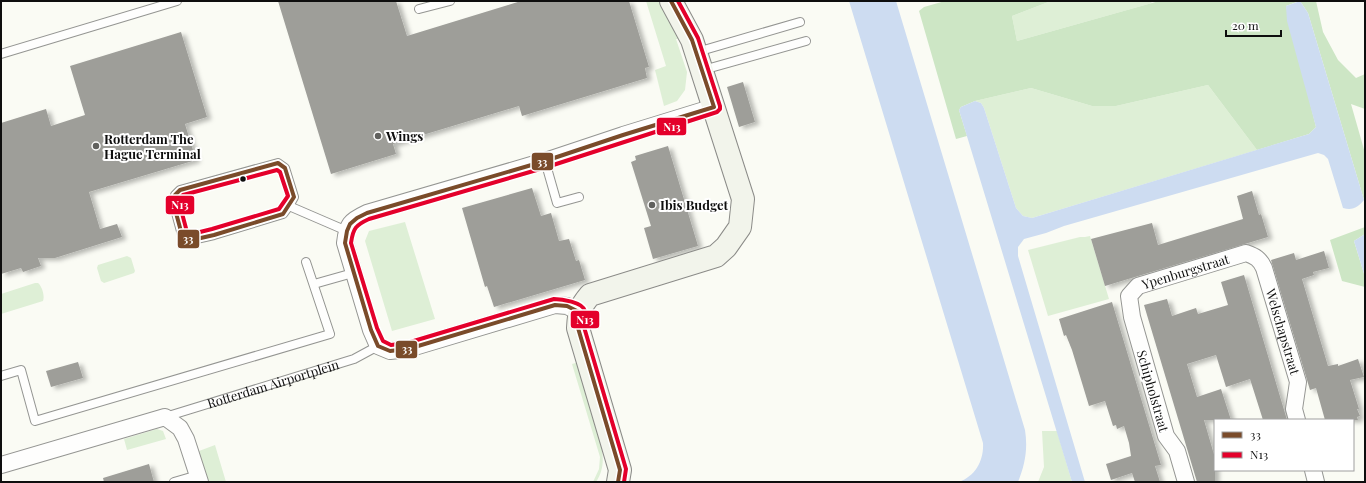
<svg xmlns="http://www.w3.org/2000/svg" width="1366" height="483" viewBox="0 0 1366 483" font-family="'Playfair Display',serif">
<style>
.green{fill:#deefd6}
.forest{fill:#cde6c5}
.water{fill:#cddcf1}
.building{fill:#9e9e99;filter:url(#shadow)}
.lines{fill:none;stroke-linecap:round;stroke-linejoin:round}
.service-casing{stroke:#949592;stroke-width:10}
.minor-casing{stroke:#949592;stroke-width:18}
.secondary-casing{stroke:#8b8b88;stroke-width:24}
.service{stroke:#fefefd;stroke-width:8}
.minor{stroke:#fefefd;stroke-width:16}
.secondary{stroke:#f2f4eb;stroke-width:22}
.bus-1-casing{stroke:#fff;stroke-width:7}
.bus-2-casing{stroke:#fff;stroke-width:7}
.bus-1{stroke:#7a4b2a;stroke-width:4}
.bus-2{stroke:#e4002b;stroke-width:4}
.poi-dot{fill:#61615e;stroke:#fff;stroke-width:1.5}
.bus-dot{fill:#0e0e0e;stroke:#fff;stroke-width:1.5}
.labels{text-anchor:middle;stroke-width:4;stroke-linejoin:round;paint-order:stroke}
.poi-label{font-size:13px;font-weight:bold;fill:#0e0e0e;stroke:#fff;text-anchor:start}
.street-label{font-size:13px;fill:#0e0e0e;stroke:#fff}
.line-badge{stroke:#fff;stroke-width:1.5}
.badge-label{font-size:11px;text-anchor:middle;font-weight:bold;fill:#fff}
</style>
<defs>
<filter id="shadow"><feDropShadow dx="4.5" dy="2.5" stdDeviation="2" flood-color="#0004"/></filter>
</defs>
<rect width="100%" height="100%" fill="#fafbf4"/>
<path class="green" d="M646,1H660L672,19L681,39H676L687,72L685,90L677,101L664,106L655,70L666,66Z
M1051,1H1150L1152,3L1017,41L1012,16Z
M1208,85L1257,150L1032,218L1023,216L1016,208L984,108L981,103L975,101L1031,88L1092,106H1116Z
M405,222L435,319L392,331L365,241L369,231Z
M1090,236L1109,299L1048,316L1028,250L1080,237H1085Z
M127,256L131,258L135,271L134,273L104,283L101,281L97,268L98,265Z
M35,283H38C42,286 45,296 43,301L1,314V294Z
M579,362L602,438L599,439C604,453 605,469 596,482H593L599,469L600,457L572,364Z
M157,429L163,431L166,439L127,450L124,439Z
M1042,431H1057L1072,482H1038L1044,467Z
M215,445L226,482H207L199,451Z"/>
<path class="forest" d="M945,1H1051L1012,16L1017,41L1159,1H1299L1286,6L1316,127L1309,134L1257,150L1208,85L1116,106H1092L1031,88L975,101L961,107L959,110L967,136L956,139L919,11L924,7Z
M1300,1H1316L1323,32L1338,60L1356,78L1365,74V109L1351,104L1365,153L1364,200L1308,13Z
M1365,227V234L1354,241L1365,277V287L1342,281L1330,240Z"/>
<path class="water" d="M849,1H896L1025,430C1028,449 1025,465 1018,482H959C976,476 984,460 983,443Z
M1300,1L1308,13L1364,200C1358,207 1353,211 1343,208L1328,159L1324,155L1318,153L1064,226L1046,233L1024,239L1018,247V256L1085,482H1072L959,110L961,107L975,101L981,103L984,108L1016,208L1023,216L1032,218L1309,134L1316,127L1287,21L1286,6Z
M1365,234V277L1354,241Z"/>
<path class="building" d="M278,1H396L407,36L521,1H629L649,67L645,68L647,78L522,116L519,106L393,144L396,154L331,174Z
M181,32L207,117L185,124L196,160L89,192L100,229L117,224L122,237L55,258H38L41,266L23,272L21,268L1,274V123L46,109L51,126L85,115L70,66Z
M743,82L755,122L739,127L727,87Z
M668,146L698,246L653,259L644,228L651,226L631,162L636,160L635,156Z
M532,188L541,216L551,213L559,241L569,239L576,261L579,260L585,280L494,307L487,286L485,287L462,208Z
M1252,191L1259,215L1261,214L1268,237L1105,286L1091,239L1152,223L1158,245L1243,219L1237,196Z
M1324,251L1329,268L1313,272L1314,275L1302,279L1328,366L1338,364V366L1358,359L1364,377L1350,380L1359,409H1357L1360,416L1357,417L1358,420H1325L1316,388L1310,390L1271,260L1294,253L1296,260Z
M1244,275L1287,420H1263L1250,379L1226,387L1216,355L1187,364L1197,397L1221,389L1231,420H1204L1215,458V482H1197L1144,305L1167,299L1172,316L1196,308L1198,314L1228,305L1221,282Z
M1112,302L1161,465L1155,466L1160,482H1135L1132,473L1111,480L1106,464L1131,456L1129,443L1124,426L1117,429L1116,425L1113,426L1105,401L1089,406L1072,350L1066,335L1064,336L1059,319Z
M78,362L83,378L51,387L46,371Z
M149,464L154,482H104L103,478Z"/>
<g class="lines">
<defs>
<g id="service">
<path d="M419,9L450,1"/>
<path d="M697,52L800,22"/>
<path d="M1,54L177,1"/>
<path d="M703,70L806,41"/>
<path d="M545,161L557,203L579,197"/>
<path d="M278,163L285,168L294,197L289,206L283,214L214,235L192,240L185,238L182,235L173,202L175,195L180,190Z"/>
<path d="M289,206L347,231"/>
<path d="M314,284L353,273"/>
<path d="M1,376L21,370L35,421L330,334L306,262"/>
<path id="s1" d="M165,417L354,359L378,346"/>
<path d="M174,482L198,475"/>
</g>
<g id="minor">
<path d="M579,312L567,306L555,305L408,349L390,351L378,346L371,330L345,243C347,224 350,221 367,213L545,161L623,135L714,107"/>
<path d="M1,465L165,417L180,428L186,439L200,482"/>
<path d="M1313,470L1316,482"/>
<path id="s2" d="M1186,482L1177,451L1166,436L1132,317L1129,296L1138,286L1246,253C1255,256 1260,259 1264,268L1298,382L1294,409L1297,420"/>
</g>
<path id="secondary" d="M618,482L620,470L578,328C579,312 579,308 590,295L716,256L726,247L740,227L743,199L692,40L671,1"/>
</defs>
<use href="#service" class="service-casing"/>
<use href="#minor" class="minor-casing"/>
<use href="#secondary" class="secondary-casing"/>
<use href="#service" class="service"/>
<use href="#minor" class="minor"/>
<use href="#secondary" class="secondary"/>
<defs>
<path id="bus-1" d="M671,1L692,40L714,107
M278,163L285,168L294,197L283,214L214,235L192,240L185,238L182,235L173,202L175,195L180,190Z
M579,312L567,306L555,305L408,349L390,351L378,346L371,330L345,243L347,231L350,224L357,218L367,213L545,161L623,135L714,107
M579,312L578,328L620,470L618,482"/>
<path id="bus-2" d="M277,170L280,172L288,196L279,209L212,229L192,234L187,232L179,202L180,198L183,195Z
M624,482L626,469L584,327C584,322 586,316 585,311C583,302 561,299 554,299L407,343L391,345L383,341L377,328L351,243C353,228 356,225 369,219L547,167L717,112L720,109V106L698,38L678,1"/>
</defs>
<use href="#bus-1" class="bus-1-casing"/>
<use href="#bus-2" class="bus-2-casing"/>
<use href="#bus-1" class="bus-1"/>
<use href="#bus-2" class="bus-2"/>
</g>
<g class="poi-dot">
<circle cx="378" cy="136" r="4"/>
<circle cx="96" cy="146" r="4"/>
<circle cx="652" cy="205" r="4"/>
</g>
<circle class="bus-dot" cx="243" cy="179" r="3.5"/>
<g class="labels">
<g class="poi-label">
<text x="386" y="141">Wings</text>
<text x="104" y="144">Rotterdam The<tspan x="104" dy="15">Hague Terminal</tspan></text>
<text x="660" y="210">Ibis Budget</text>
</g>
<g class="street-label">
<text dy="5" stroke="none"><textPath href="#s2" startOffset="259">Ypenburgstraat</textPath></text>
<text dy="5" stroke="none"><textPath href="#s2" startOffset="413">Welschapstraat</textPath></text>
<text dy="5" stroke="none"><textPath href="#s1" startOffset="113">Rotterdam Airportplein</textPath></text>
<text transform="translate(1153 391) rotate(74)" y="5">Schipholstraat</text>
</g>
</g>
<g class="line-badge">
<rect x="656" y="117" width="31" height="19" rx="4" fill="#e4002b"/>
<rect x="531" y="152" width="23" height="19" rx="4" fill="#7a4b2a"/>
<rect x="165" y="195" width="30" height="20" rx="4" fill="#e4002b"/>
<rect x="177" y="229" width="23" height="20" rx="4" fill="#7a4b2a"/>
<rect x="570" y="310" width="30" height="19" rx="4" fill="#e4002b"/>
<rect x="395" y="340" width="23" height="19" rx="4" fill="#7a4b2a"/>
</g>
<g class="badge-label">
<text x="672" y="131">N13</text>
<text x="542" y="166">33</text>
<text x="180" y="209">N13</text>
<text x="188" y="243">33</text>
<text x="585" y="324">N13</text>
<text x="407" y="353">33</text>
</g>
<rect width="1366" height="483" fill="none" stroke="#0e0e0e" stroke-width="4"/>
<rect x="1214" y="419" width="140" height="52" fill="#ffffff" stroke="#9f9f9f"/>
<rect x="1222" y="432" width="20" height="6" fill="#7a4b2a" stroke="#9f9f9f"/>
<text x="1250" y="439" font-size="12" fill="#0e0e0e">33</text>
<rect x="1222" y="452" width="20" height="6" fill="#e4002b" stroke="#9f9f9f"/>
<text x="1250" y="459" font-size="12" fill="#0e0e0e">N13</text>
<path d="M1226 30v6h55v-6" fill="none" stroke="#0e0e0e" stroke-width="2"/>
<text x="1232" y="30" font-size="12" fill="#0e0e0e" stroke="#ffffff" stroke-width="3" paint-order="stroke">20 m</text>
</svg>
